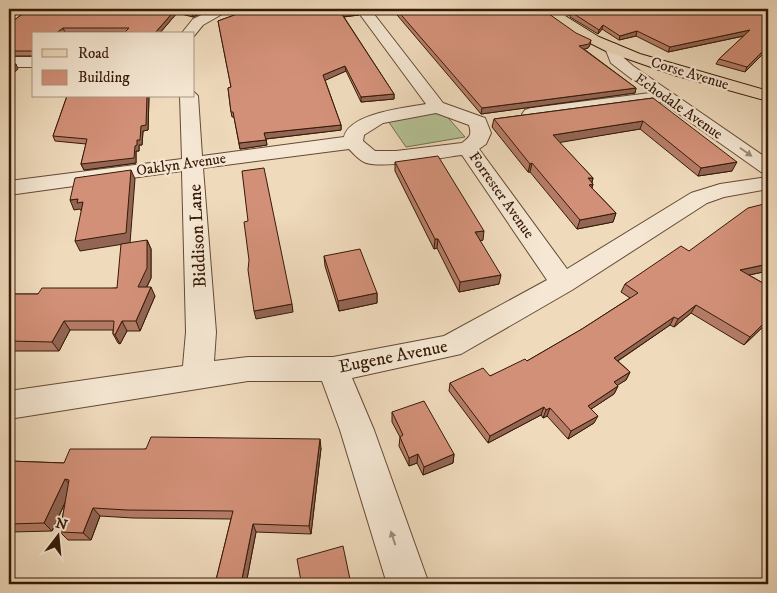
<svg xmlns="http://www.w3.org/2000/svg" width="777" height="593" viewBox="0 0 777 593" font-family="'IM FELL DW Pica',serif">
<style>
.green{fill:#b4c194;stroke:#756e4d}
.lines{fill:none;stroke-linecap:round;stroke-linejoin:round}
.minor-casing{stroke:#644a34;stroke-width:2}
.major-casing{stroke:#361a06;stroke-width:2}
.minor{fill:#f5e7d3;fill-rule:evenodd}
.major{fill:#efdabc;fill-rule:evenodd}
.wall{fill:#b57c67;stroke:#361a06}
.shaded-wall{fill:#936554;stroke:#361a06}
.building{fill:#d29078;stroke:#361a06}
.oneway{fill:#9f8b77}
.labels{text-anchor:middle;stroke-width:4.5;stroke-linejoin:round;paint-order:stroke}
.far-street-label{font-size:15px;fill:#361a06;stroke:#f5e7d3}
.street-label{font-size:18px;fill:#361a06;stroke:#f5e7d3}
</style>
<rect width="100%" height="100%" fill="#efdabc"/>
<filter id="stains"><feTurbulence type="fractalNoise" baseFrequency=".004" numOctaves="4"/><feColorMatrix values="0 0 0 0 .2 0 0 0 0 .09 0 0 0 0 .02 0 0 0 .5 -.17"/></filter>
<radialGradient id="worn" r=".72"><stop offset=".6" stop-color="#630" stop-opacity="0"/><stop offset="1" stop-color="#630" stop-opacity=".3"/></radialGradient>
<path class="green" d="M443,112L465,137L406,147L388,121Z"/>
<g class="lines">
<defs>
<path id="minor" d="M18,9H33L14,24L9,25V15Z
M214,9H231L203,25L194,36V34H181L193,19Z
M356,9H370L443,103L485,118L491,133L486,144L479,149L567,269L691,193L720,184L768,177V189L724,197L707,203L572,290L461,354L352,378L374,430L429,584H387L340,430L322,381H248L9,419V391L183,366L186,332L182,171L9,195V181L182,159L180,96H194V92L198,96L202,156L344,137C350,113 405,108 426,104ZM436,113L469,125C472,135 470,137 462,143L396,151H375L363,141L364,135L383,123ZM349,149C353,153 358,159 364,162C381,170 442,157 462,155L547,280L444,336L333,357H248L214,361L216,332L203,168Z
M560,9H586L584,12L554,18L547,14L549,11Z
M613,43L618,45L624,58L633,66L768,159V174L761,172L662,102L531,120L525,118L522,114L525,110L531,108L650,93L611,63L605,48L608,45Z
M9,57H34V67H9Z"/>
<path id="major" d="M539,9H554L599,37L640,54L768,91V101L674,75L608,52L576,36Z"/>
</defs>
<use href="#minor" class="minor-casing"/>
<use href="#major" class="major-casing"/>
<use href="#minor" class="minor"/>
<use href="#major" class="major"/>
</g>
<path class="wall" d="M29,9H207L208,10L193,17L177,13L159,34H123L124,32H65L62,34H34V56H9V22L13,21Z
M251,9H358L359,11V15L344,17L394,94V99L361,102L346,71L325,80L341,125V130L266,139L267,145L240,149L234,117H232L231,112L228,88L231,87L218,21Z
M372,9H388V12L376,13Z
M392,9H542L590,45L588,48L584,49L636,88L635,93L481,114Z
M585,9H768V52L766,51L745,72L716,64L719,59L744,36L668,52L636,36L619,40L602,29L598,34L570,17L571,12Z
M67,96H149L148,130L143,131L142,145H139V151H136V163L84,170L81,164L86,144L55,141L53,136Z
M653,98L732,171L698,176L640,129L559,142L593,178L592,183L593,184L592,188L616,213L613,222L577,229L530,172H528L492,127L494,119Z
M395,162L483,240L480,241L499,284L459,292L437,248L434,249L395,171Z
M147,240L151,249V278L147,287L155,296L140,331H127L120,344L118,343L113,334V330H70L59,351H9V294H38L117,288Z
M689,251L768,271L749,275L768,286V322L744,345L691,313L674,327L670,325L618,361L630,372L626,380L617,385L618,386L614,394L591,409L594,423L568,439L547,416L543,418L541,415L488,443L449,391L450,383L490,376L527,361L582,329L630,298L621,292L625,284Z
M324,256L377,293V303L339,311L325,266Z
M392,412L454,454L453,463L423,475L417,463L409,466L399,446L400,437L392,422Z
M321,448L311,534L256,532L246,584H215L231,519L133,518L100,516L91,540H68L60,532L65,503L52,531L11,532L9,536V461L64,463L146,449Z"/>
<path class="shaded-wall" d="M9,9H15L9,13Z
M176,9L177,13L159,34H154Z
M201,9H207L208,10L193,17L192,13Z
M376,9H388V12L376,13Z
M359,11V15L341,17V13Z
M603,25L602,29L598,34L599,30Z
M63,28L65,32L62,34H55Z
M750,30L748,35L668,52L670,47Z
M637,31L636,36L619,40L620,36Z
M591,40L590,45L588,48L578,51L579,46Z
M768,46L766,51L745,72L747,67Z
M16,64L18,69L9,77V70Z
M345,66L346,71L324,81L323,75Z
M636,88L635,93L481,114L482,108Z
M394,94V99L361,102V97Z
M147,96H149L148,130L143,131L142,145H139V151H136V163L84,170L81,164L135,146L137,140Z
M643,121L640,129L551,144L553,135Z
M341,125V130L265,139L264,133Z
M266,140L267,145L240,149L239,143Z
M737,162L732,171L698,176L701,168Z
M532,163L530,172H528L530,164Z
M131,170L135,179L130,243L80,251L75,241Z
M588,178H593L591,185L593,184L590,193Z
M78,199L83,202L82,212L80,209L74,210L70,200Z
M9,207L14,216L9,233Z
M616,213L613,222L577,229L580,220Z
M484,231L483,240L474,242L475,232Z
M435,239H438L437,248L434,249Z
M147,240L151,249V278L142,296L138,287Z
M768,264V271L735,278L740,270Z
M501,275L499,284L459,292L460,282Z
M151,287L155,296L140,331L136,321Z
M377,293V303L339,311L338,301Z
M292,304L293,312L256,319L254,311Z
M696,305L691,313L674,327L678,319Z
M674,317L670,325L610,366L614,358Z
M768,319V322L744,345L750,337Z
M64,321L70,330L59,351L52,342Z
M122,321L127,331L120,344L115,335Z
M630,372L626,380L610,390L614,382Z
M618,386L614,394L585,413L588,406Z
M544,407L541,415L488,443L490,436Z
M550,408L547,416L543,418L546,410Z
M598,416L594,423L568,439L571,431Z
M320,439L321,448L311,534L309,526Z
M418,454L417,463L409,466V458Z
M454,454L453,463L423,475L424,467Z
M65,479L72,487L52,531L44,523Z
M93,508L100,516L91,540L83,533Z
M253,524L256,532L246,584H241Z
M307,579L309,583L302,584L301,581Z"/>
<path class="building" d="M29,9H201L192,13L176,9L154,34H123L129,28H63L55,34H34V51H9V22L13,21Z
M251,9H358L359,11L341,13L394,94L361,97L345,66L323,75L341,125L264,133L266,140L239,143L233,112H231L228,88L231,87L218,21Z
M396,9H542L576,33L591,40L589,44L579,46L636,88L482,108Z
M585,9H768V46L747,67L719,59L750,30L670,47L637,31L620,36L603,25L599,30L571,12Z
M9,64H16L9,70Z
M67,96H147L146,125L141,126L140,140H137V145L135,146L134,158L81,164L87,139L53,136Z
M653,98L737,162L701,168L643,121L553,135L593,178H588L593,184L589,185L616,213L580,220L532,163L530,164L494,119Z
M438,156L484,231L475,232L501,275L460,282L438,239H435L395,162Z
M264,168L292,304L254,311L248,270L249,260L244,222L248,221L242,171Z
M131,170L126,233L75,241L83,202L77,203L78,199L70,200L75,178Z
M768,203V264L740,270L768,286V319L750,337L696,305L678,319L674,317L614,358L630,372L614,382L618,386L588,406L598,416L571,431L550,408L546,410L544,407L490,436L450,383L483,368L490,376L525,359L527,361L582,329L638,293L625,284L681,246L689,251L748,208Z
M147,240V268L138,287H151L136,321H122L115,335L113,334L114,321H64L52,342L9,341V294H38L42,288H117L121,244Z
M360,249L377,293L338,301L324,256Z
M424,401L454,454L424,467L418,454L409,458L400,437L403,435L392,412Z
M151,437L320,439L309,526L253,524L241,584H215L233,511L127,510L93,508L83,533L60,532L69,480L65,479L44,523L9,524V461L64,463L70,449H146Z
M343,546L351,584H308L307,579L301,581L297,559Z"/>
<defs><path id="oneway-solid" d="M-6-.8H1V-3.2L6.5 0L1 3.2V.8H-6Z" transform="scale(1.25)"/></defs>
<g class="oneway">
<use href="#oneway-solid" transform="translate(746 152) rotate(35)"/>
<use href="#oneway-solid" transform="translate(393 538) rotate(-108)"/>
</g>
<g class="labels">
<g class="far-street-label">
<text transform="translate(690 73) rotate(17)" y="5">Corse Avenue</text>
<text transform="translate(679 106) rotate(35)" y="5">Echodale Avenue</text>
<text transform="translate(181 164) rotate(-8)" y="5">Oaklyn Avenue</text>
<text transform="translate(502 195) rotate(55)" y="5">Forrester Avenue</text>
</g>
<g class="street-label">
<text transform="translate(197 236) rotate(-93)" y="6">Biddison Lane</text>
<text transform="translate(393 356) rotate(-11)" y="6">Eugene Avenue</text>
</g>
</g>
<rect width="777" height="593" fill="none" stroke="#efdabc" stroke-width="30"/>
<rect x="10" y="10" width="757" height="573" fill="none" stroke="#361a06" stroke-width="2.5"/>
<rect x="15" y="15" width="747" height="563" fill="none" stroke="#361a06"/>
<rect x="32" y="32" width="162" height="65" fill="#f5e7d3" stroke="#a99581"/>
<rect x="42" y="49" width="25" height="8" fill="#efdabc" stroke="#a99581"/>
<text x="78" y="58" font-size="15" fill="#361a06">Road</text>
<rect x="42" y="70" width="25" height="15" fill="#d29078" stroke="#a99581"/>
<text x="78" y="82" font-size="15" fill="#361a06">Building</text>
<g transform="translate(58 536) rotate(16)" stroke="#f5e7d3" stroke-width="4" paint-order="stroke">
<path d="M0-4L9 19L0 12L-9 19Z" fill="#361a06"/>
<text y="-8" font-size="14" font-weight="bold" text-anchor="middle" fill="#361a06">N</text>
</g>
<rect width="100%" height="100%" filter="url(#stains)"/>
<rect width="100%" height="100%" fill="url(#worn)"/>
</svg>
